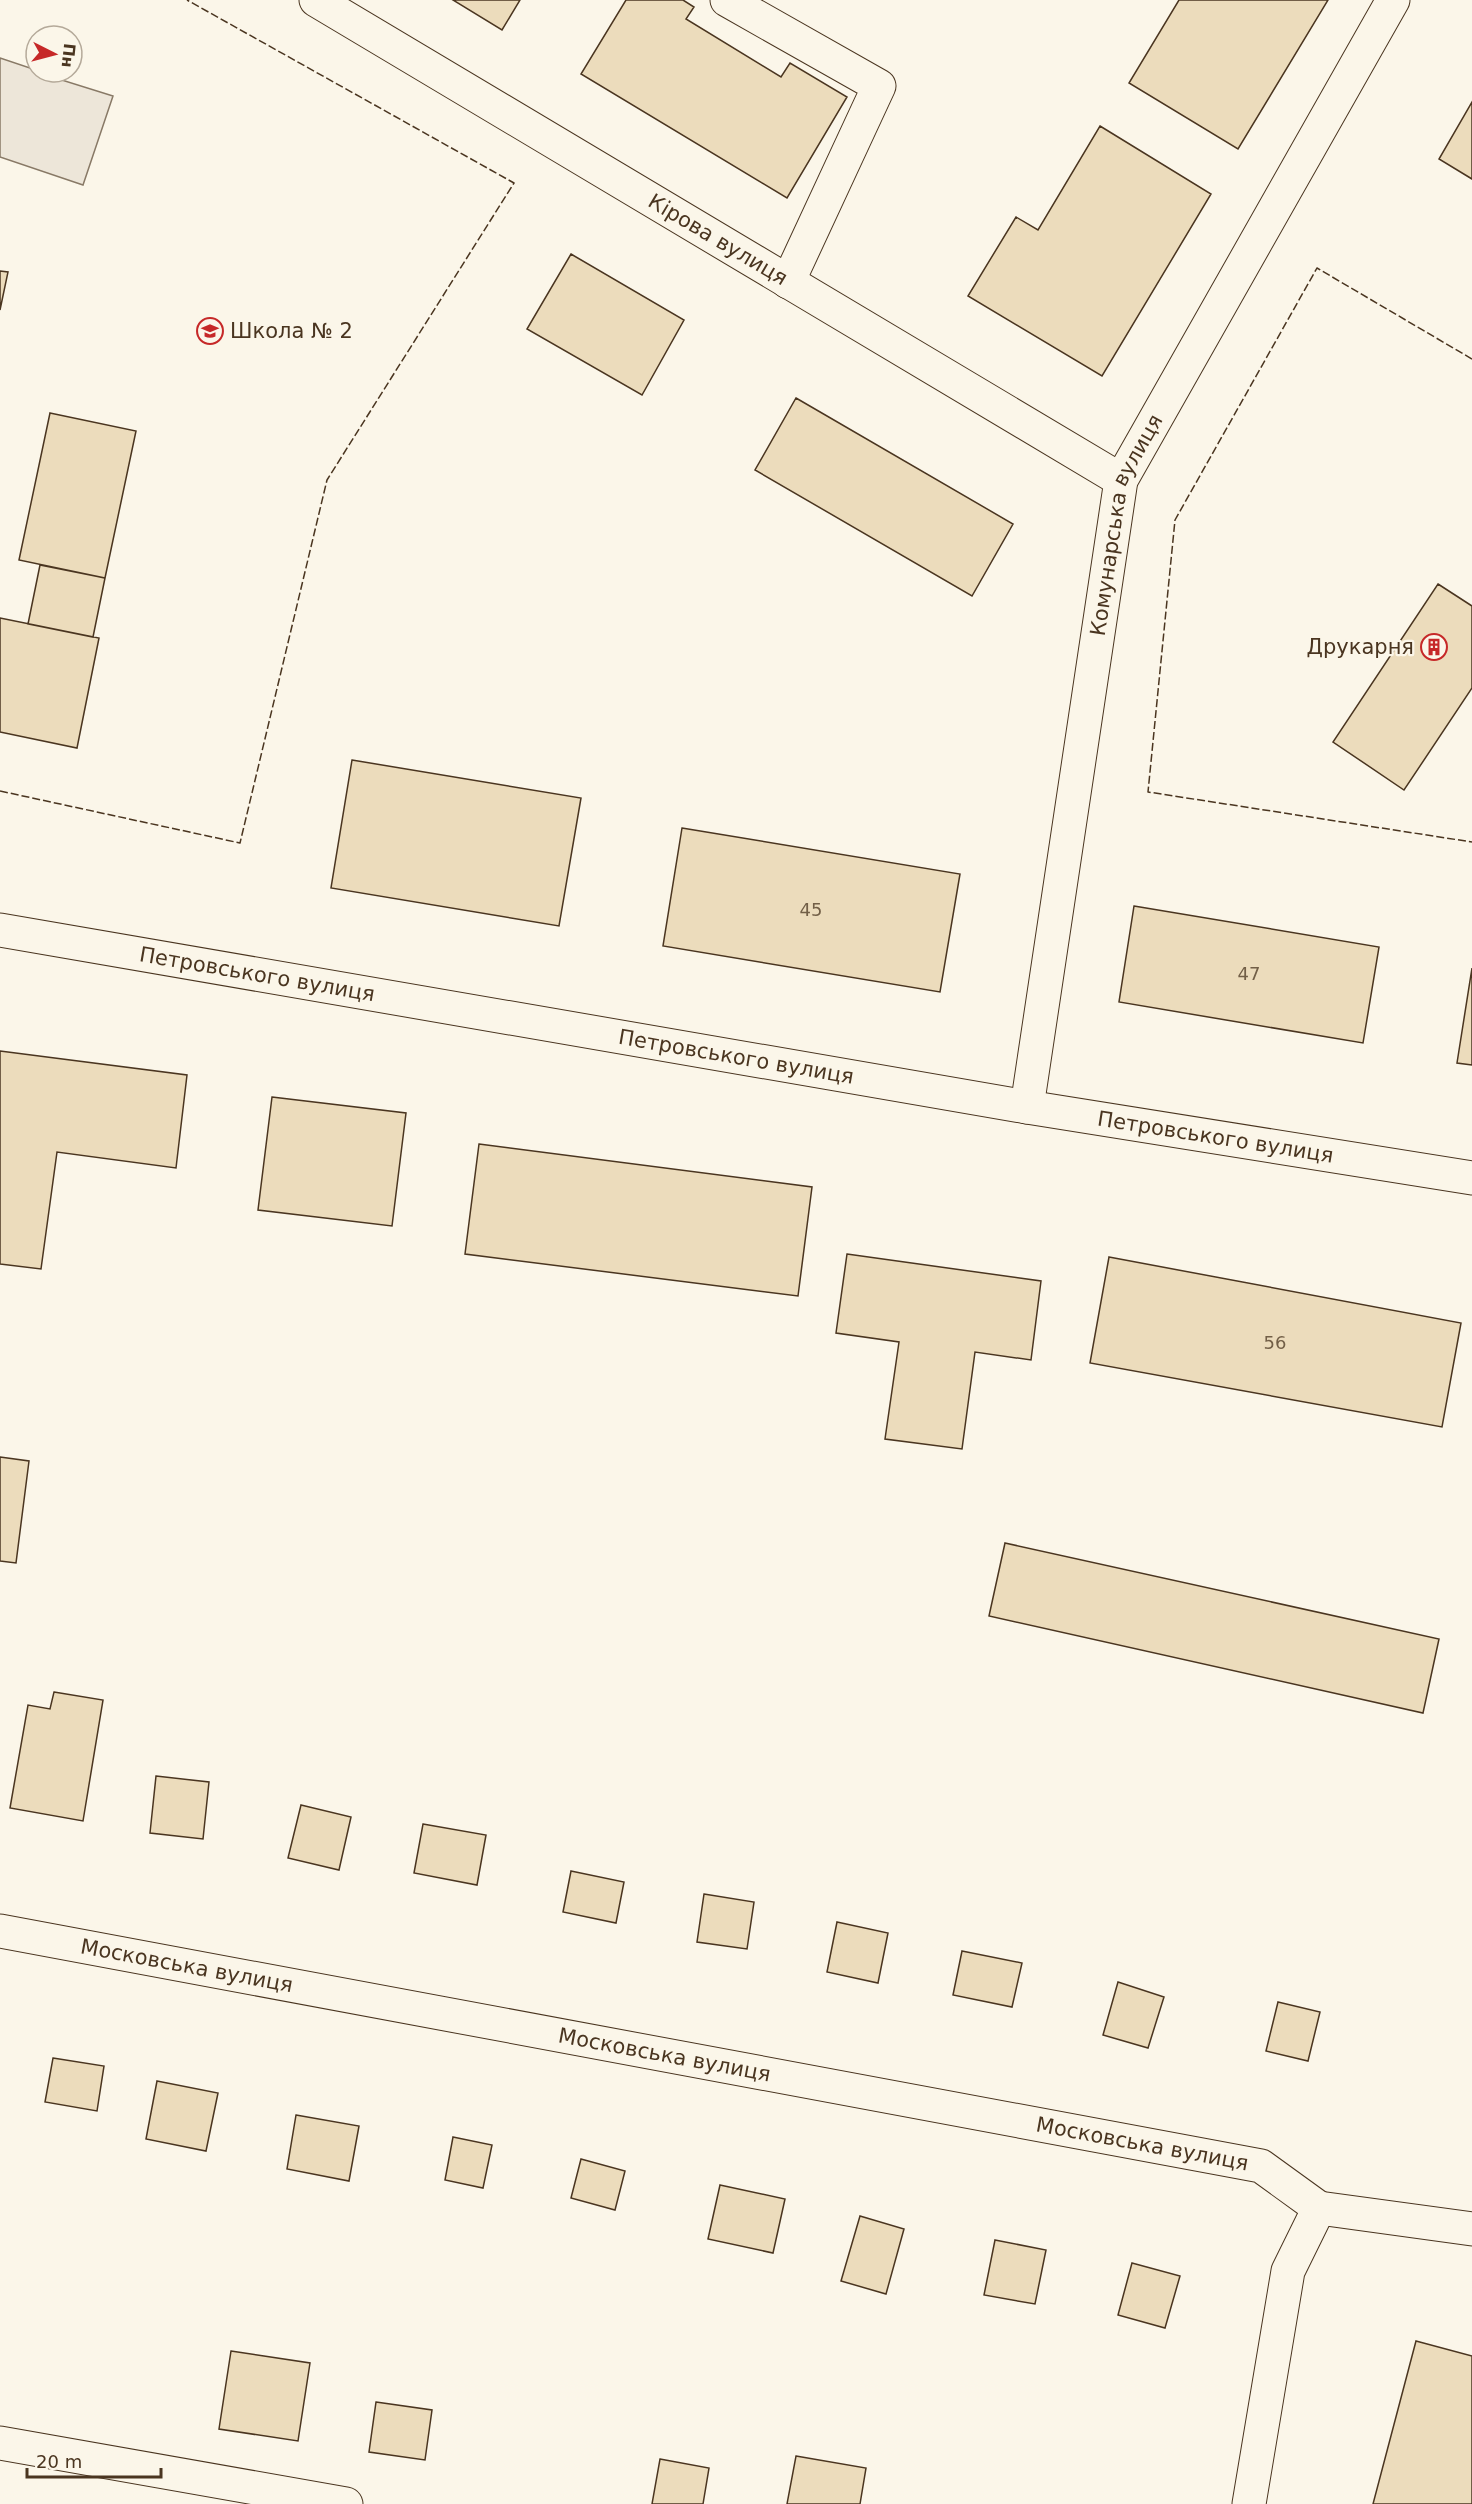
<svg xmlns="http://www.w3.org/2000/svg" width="1472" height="2504" viewBox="0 0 1472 2504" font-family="'DejaVu Sans',sans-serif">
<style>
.green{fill:#ede6d9;stroke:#887966;stroke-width:1.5}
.building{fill:#ecdcbc;stroke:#4a3520;stroke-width:1.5}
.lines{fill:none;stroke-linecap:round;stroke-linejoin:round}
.minor-casing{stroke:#4a3520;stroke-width:35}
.major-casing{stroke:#4a3520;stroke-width:35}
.minor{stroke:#fbf6e9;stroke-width:33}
.major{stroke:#fbf6e9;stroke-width:33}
.fence{stroke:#4a3520;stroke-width:1.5;stroke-dasharray:8 3;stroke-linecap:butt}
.labels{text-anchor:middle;stroke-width:4.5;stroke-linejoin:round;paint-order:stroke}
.number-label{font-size:18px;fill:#725f47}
.street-label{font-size:21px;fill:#4a3520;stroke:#fbf6e9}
.poi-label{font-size:21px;fill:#4a3520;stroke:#fbf6e9;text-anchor:start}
</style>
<rect width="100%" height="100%" fill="#fbf6e9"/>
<path class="green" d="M0,58L36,70V72L113,96L83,185L0,157Z"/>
<path class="building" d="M453,0H520L502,30Z
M626,0H683L694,7L686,19L781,77L790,63L847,97L787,198L581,74Z
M1179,0H1328L1238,149L1129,83Z
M1472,102V179L1439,159Z
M1100,126L1211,194L1102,376L968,296L1016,217L1038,230Z
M571,254L684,320L642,395L527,329Z
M0,271L8,272L0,310Z
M796,398L1013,524L972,596L755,470Z
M50,413L136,431L105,578L19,560Z
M40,565L105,578L93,637L28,624Z
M1438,584L1472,606V688L1404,790L1333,742Z
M0,618L99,638L77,748L0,732Z
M352,760L581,798L559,926L331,888Z
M682,828L960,874L940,992L663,946Z
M1134,906L1379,947L1363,1043L1119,1002Z
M1472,968V1065L1457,1063Z
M0,1051L187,1075L176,1168L57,1152L41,1269L0,1264Z
M272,1097L406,1113L392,1226L258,1210Z
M479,1144L812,1187L798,1296L465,1254Z
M847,1254L1041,1281L1031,1360L975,1352L962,1449L885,1439L899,1342L836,1333Z
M1109,1257L1461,1323L1442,1427L1090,1363Z
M0,1457L29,1461L16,1563L0,1561Z
M1005,1543L1439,1639L1423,1713L989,1616Z
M54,1692L103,1700L83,1821L10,1808L28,1705L50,1709Z
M156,1776L209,1782L203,1839L150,1833Z
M301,1805L351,1817L339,1870L288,1858Z
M423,1824L486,1835L477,1885L414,1873Z
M571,1871L624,1882L616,1923L563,1912Z
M704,1894L754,1902L747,1949L697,1942Z
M837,1922L888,1933L878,1983L827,1972Z
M962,1951L1022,1963L1012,2007L953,1995Z
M1118,1982L1164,1997L1148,2048L1103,2035Z
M1278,2002L1320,2012L1308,2061L1266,2051Z
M53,2058L104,2066L97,2111L45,2102Z
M157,2081L218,2093L206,2151L146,2139Z
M296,2115L359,2126L349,2181L287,2169Z
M453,2137L492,2145L483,2188L445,2180Z
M581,2159L625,2171L615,2210L571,2198Z
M720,2185L785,2199L773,2253L708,2239Z
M860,2216L904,2229L886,2294L841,2281Z
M995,2240L1046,2250L1035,2304L984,2295Z
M1132,2263L1180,2276L1165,2328L1118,2315Z
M1416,2341L1472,2356V2504H1373Z
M231,2351L310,2363L298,2441L219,2429Z
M376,2402L432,2410L425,2460L369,2452Z
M796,2456L866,2468L860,2504H787Z
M660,2459L709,2468L703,2504H652Z"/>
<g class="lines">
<defs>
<g id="minor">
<path id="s1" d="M316,0L1121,480"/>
<path d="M727,0L879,86L788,282"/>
<path id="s2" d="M1027,1107L1121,480L1393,0"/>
<path id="s3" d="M0,1931L1261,2166L1319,2208"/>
<path d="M0,2443L346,2504"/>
<path d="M1249,2504L1288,2271L1319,2208L1472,2229"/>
</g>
<g id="major">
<path id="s4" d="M0,930L1027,1107L1472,1178"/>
</g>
</defs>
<use href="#minor" class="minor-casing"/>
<use href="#major" class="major-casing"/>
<use href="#minor" class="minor"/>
<use href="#major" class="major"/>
<path class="fence" d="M1472,359L1317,268L1175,520L1148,792L1472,842
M0,791L240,843L327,480L514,183L187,0"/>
</g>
<defs>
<symbol id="school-ring" viewBox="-11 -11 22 22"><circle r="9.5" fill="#fbf6e9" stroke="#c62828" stroke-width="1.5"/><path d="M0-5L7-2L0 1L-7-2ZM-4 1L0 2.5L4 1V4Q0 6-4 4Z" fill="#c62828"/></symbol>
<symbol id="building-ring" viewBox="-11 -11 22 22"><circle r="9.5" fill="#fbf6e9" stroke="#c62828" stroke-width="1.5"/><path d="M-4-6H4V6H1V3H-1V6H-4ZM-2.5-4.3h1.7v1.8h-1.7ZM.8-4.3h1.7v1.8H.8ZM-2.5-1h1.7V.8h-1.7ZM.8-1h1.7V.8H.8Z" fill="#c62828"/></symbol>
</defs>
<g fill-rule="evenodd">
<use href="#school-ring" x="195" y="316" width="30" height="30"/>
<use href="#building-ring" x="1419" y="632" width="30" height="30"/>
</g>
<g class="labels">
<g class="number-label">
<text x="811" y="916">45</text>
<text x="1249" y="980">47</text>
<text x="1275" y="1349">56</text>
</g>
<g class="street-label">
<text dy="7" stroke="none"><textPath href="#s1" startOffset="468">Кірова вулиця</textPath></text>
<text dy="7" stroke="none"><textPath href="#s2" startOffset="592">Комунарська вулиця</textPath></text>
<text dy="7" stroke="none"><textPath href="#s4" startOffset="261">Петровського вулиця</textPath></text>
<text dy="7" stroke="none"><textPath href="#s4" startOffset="747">Петровського вулиця</textPath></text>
<text dy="7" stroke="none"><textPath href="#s4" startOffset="1233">Петровського вулиця</textPath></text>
<text dy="7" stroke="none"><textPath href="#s3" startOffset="190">Московська вулиця</textPath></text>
<text dy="7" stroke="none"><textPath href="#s3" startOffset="676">Московська вулиця</textPath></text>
<text dy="7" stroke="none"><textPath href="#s3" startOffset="1162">Московська вулиця</textPath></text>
</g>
<g class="poi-label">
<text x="230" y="338">Школа № 2</text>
<text x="1414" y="654" text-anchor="end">Друкарня</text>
</g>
</g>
<g transform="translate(54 54) rotate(96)"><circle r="28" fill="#fbf6e9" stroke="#b4a999" stroke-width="1.5"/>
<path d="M0-4.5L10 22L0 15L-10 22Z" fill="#c62828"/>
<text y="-9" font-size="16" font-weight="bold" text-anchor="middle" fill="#4a3520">Пн</text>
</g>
<path d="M27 2468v9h134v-9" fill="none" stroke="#4a3520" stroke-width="3"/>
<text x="36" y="2468" font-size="18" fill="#4a3520" stroke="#fbf6e9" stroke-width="4.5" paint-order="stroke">20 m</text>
</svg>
